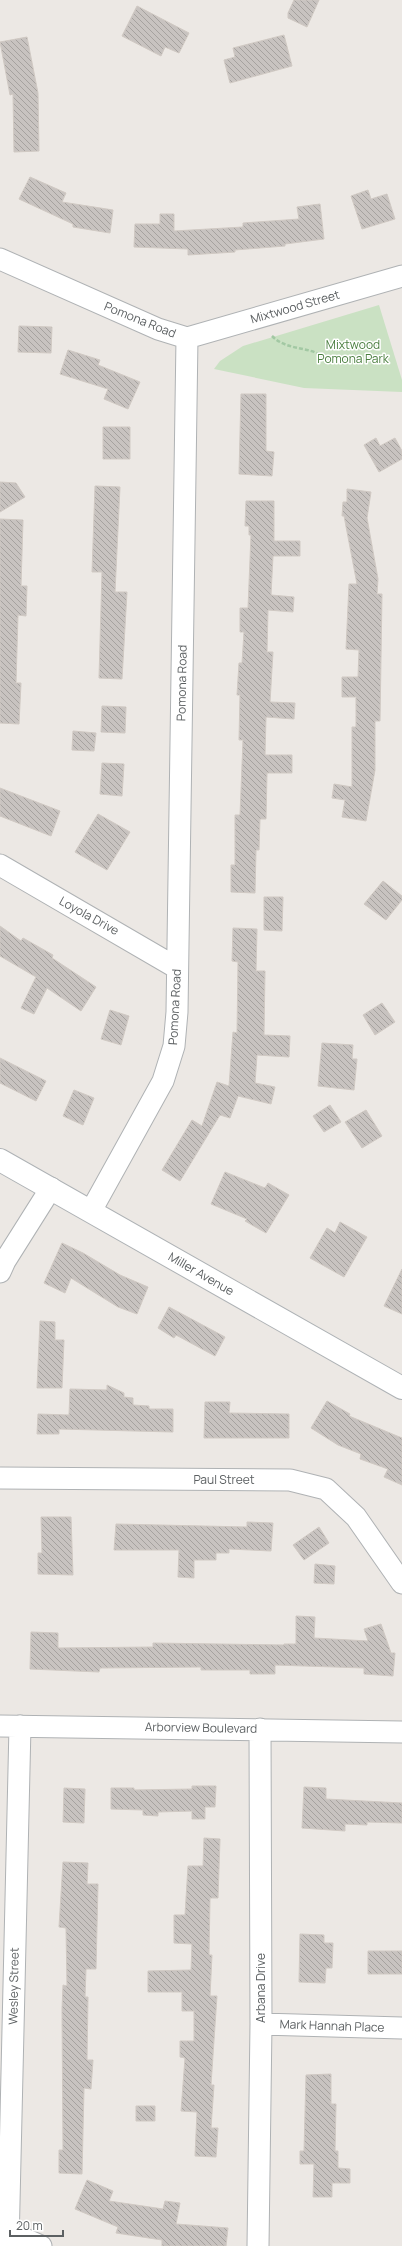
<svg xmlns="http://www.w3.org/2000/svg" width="402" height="2246" viewBox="0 0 402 2246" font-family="Manrope,sans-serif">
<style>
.park{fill:#cae1c3}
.building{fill:url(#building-back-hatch);stroke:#d0c9c3}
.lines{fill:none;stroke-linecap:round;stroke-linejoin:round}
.minor-casing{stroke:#afb2b4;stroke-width:23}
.secondary-casing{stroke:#aeb2b5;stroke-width:24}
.path{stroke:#a2c8a3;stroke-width:2.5;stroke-dasharray:4 2;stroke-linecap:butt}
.minor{stroke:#fff;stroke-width:21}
.secondary{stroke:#fff;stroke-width:22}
.labels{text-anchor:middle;stroke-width:3;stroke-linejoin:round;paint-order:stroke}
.street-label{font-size:12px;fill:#5c6062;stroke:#fff}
.park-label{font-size:12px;fill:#4a7e3f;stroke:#fff}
</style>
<defs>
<pattern id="building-back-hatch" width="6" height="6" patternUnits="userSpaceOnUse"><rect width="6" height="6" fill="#c8c3c0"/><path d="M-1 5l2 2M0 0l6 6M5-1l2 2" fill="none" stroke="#a6a29f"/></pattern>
</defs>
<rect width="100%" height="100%" fill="#ece8e4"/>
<path class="park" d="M379,305L402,380V392L304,388L214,369L220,361L243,346Z"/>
<path class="building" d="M294,0H319L307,27L288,18V13Z
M137,6L189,33L179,53L165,47L161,56L122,36Z
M284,35L292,66L230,83L224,60L235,57L233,48Z
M27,37L38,93L39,151L14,152L13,94L10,95L0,42Z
M30,177L66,193L62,202L113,210L110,233L73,227V224L19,199Z
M368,190L371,199L387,194L395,219L362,229L351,196Z
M320,204L324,239L285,244V246L235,250V252L188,255V249L134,247L135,224H160V214H174V231L243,227V223L299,219L297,207Z
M19,326L52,327L51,353L18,352Z
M68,350L100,360L98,365L140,382L128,409L104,399L108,389L60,374Z
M241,394H266V451L274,452L272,476L239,474Z
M103,427H130V459H103Z
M376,438L380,446L395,438L402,451V459L379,472L364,445Z
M0,482L16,483L25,497L0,512Z
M95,486L120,487L115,592H127L122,679L99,678L102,572H92Z
M347,489L371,492L367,518L378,579L377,594H382L380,721H375V770L366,821L342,817L345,800L332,798L334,784L352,787V727H356V697H342V677H358L359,650L346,649L349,584H357L344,516H342L343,502H347Z
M246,501H274V541H300V556H273L271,595L294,597L293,612L268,610L267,652H273L270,702L295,703L294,719L266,717L265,755H292V773H267L266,819H260L259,850H256L255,893L231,892V865H235V815H240L243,740H239L240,695H237L239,663H242L244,632H240V608H248L251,535H249V526H245Z
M0,519L23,520L21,586H27L26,616L18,615L16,683H21L19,724L0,723Z
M102,706L126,707L125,733L101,732Z
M73,731L96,733L94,751L72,750Z
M102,763L124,764L122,796L100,794Z
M0,788L60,811L51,836L0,816Z
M98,814L130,832L107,870L75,852Z
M383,881L402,896V900L386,920L364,904Z
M264,897H283L282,931L264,930Z
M0,926L21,941L23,938L53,955L52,958L96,987L81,1011L47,988L34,1014L21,1008L36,977L0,956Z
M233,928L257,929L256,971H265L264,1035L290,1036L289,1057L257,1055L255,1083L275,1087L271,1104L238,1096L230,1118L220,1115L180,1181L162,1170L192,1120L202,1126L217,1082L229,1086L233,1032L237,1033L238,962L232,961Z
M382,1003L395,1022L375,1035L363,1015Z
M110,1010L129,1016L121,1045L101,1039Z
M322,1043L353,1045L352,1059H357L354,1090L318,1086Z
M0,1058L46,1081L36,1101L0,1083Z
M74,1090L94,1098L83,1125L63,1116Z
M330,1105L341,1122L324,1132L313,1116Z
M366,1110L382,1136L362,1148L345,1122Z
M225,1172L265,1188L268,1183L289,1195L266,1233L245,1221L247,1219L211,1204Z
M340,1222L367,1237L344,1277L310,1258L327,1228L335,1233Z
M62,1243L83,1253L120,1275L148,1287L137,1314L118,1307L71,1278L65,1293L44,1283Z
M402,1269V1314L384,1306Z
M169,1307L225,1337L215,1356L176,1335L174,1338L158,1328Z
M40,1321L55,1322V1340H64L62,1388H37Z
M107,1385L124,1393V1397L133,1398V1405L149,1406V1409H173V1432L59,1429V1434H37L38,1414L69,1415L70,1389L107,1390Z
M327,1401L350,1414L349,1416L402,1438V1485L384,1477L388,1469L360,1459L361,1454L338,1445L311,1428Z
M205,1402H230L229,1413L289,1414V1438H204Z
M41,1517H71L73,1575L38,1574V1553H42Z
M247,1522L273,1523L271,1551L229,1549V1553H216V1560H194V1578L178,1577L179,1550H114L116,1524L247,1527Z
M319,1527L329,1543L304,1560L293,1545Z
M315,1564L335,1566L334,1584L314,1583Z
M296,1616L315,1617L314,1638L368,1641L364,1629L381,1624L391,1653H395L393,1676L364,1674V1668L275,1665V1674H250V1670H201V1667L100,1668L99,1672L30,1669L31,1632L58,1633V1648L153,1647V1643L284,1645V1644H296Z
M192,1786H216L215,1807H205V1819H192V1811L158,1812V1816L143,1815V1810L111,1809V1788H134V1790L192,1789Z
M304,1787L326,1788V1799L402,1803V1823L367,1822V1825L345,1824V1831L302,1828Z
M64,1788L85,1789L84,1823L63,1822Z
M204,1838L220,1839L218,1898H210L209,1955H212L210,1996H217L211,2085H214L211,2128H218L216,2157L195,2156L197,2112L181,2111L185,2058L180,2057V2041H194V2011H182V1992H148V1971L191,1970L192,1944L174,1943V1915H185L188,1866H203Z
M63,1862L88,1863L87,1884H98L96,1969H86L85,1997H88L87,2060H93L91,2089L84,2088L82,2174L59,2173V2150H63L62,2009L63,1985L67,1986L66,1928L59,1927Z
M300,1934L324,1935V1943H333L332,1968H326L325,1983L299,1982Z
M368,1951H402V1974H368Z
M331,2074V2104H336L335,2151H338V2168L350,2169V2183H332V2197H313L314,2164H300V2151H304L306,2075Z
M136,2106H155V2121H136Z
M87,2180L113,2191L109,2201L163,2209L165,2201L180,2203L176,2224L228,2228L226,2246H162V2240L116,2233L118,2227L75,2209Z"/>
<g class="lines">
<defs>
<path id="minor" d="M0,259L158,329L187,338
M187,338L402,276
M0,865L177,968
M91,1211L163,1081L174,1046L177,1012L187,338
M0,1272L5,1261L51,1188
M0,1478L290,1480L326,1489L356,1517L402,1583
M0,1726L402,1732
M261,2024L402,2028
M0,2228L41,2246
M8,2246L20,1726
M258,2246L261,2024L260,1729"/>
<path id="secondary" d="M0,1160L402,1388"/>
</defs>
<use href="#minor" class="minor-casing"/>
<use href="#secondary" class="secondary-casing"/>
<path class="path" d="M272,336C288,352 311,345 326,359"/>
<use href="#minor" class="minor"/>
<use href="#secondary" class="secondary"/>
</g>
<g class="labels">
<g class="street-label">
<text transform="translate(295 307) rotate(-16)" y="4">Mixtwood Street</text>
<text transform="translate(140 320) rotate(22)" y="4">Pomona Road</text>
<text transform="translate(182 683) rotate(-89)" y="4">Pomona Road</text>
<text transform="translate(89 916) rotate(29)" y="4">Loyola Drive</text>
<text transform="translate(175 1007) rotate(-87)" y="4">Pomona Road</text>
<text transform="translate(201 1274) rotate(30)" y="4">Miller Avenue</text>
<text x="224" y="1484">Paul Street</text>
<text transform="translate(201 1728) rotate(1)" y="4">Arborview Boulevard</text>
<text transform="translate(14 1986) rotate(-89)" y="4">Wesley Street</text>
<text transform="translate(261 1988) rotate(-90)" y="4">Arbana Drive</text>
<text transform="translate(332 2026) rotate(2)" y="4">Mark Hannah Place</text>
</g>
<g class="park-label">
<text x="353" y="349">Mixtwood<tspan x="353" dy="14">Pomona Park</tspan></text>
</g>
</g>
<path d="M10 2230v6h53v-6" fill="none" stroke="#5c6062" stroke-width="2"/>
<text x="16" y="2230" font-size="12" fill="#5c6062" stroke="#ffffff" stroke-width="3" paint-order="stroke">20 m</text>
</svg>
